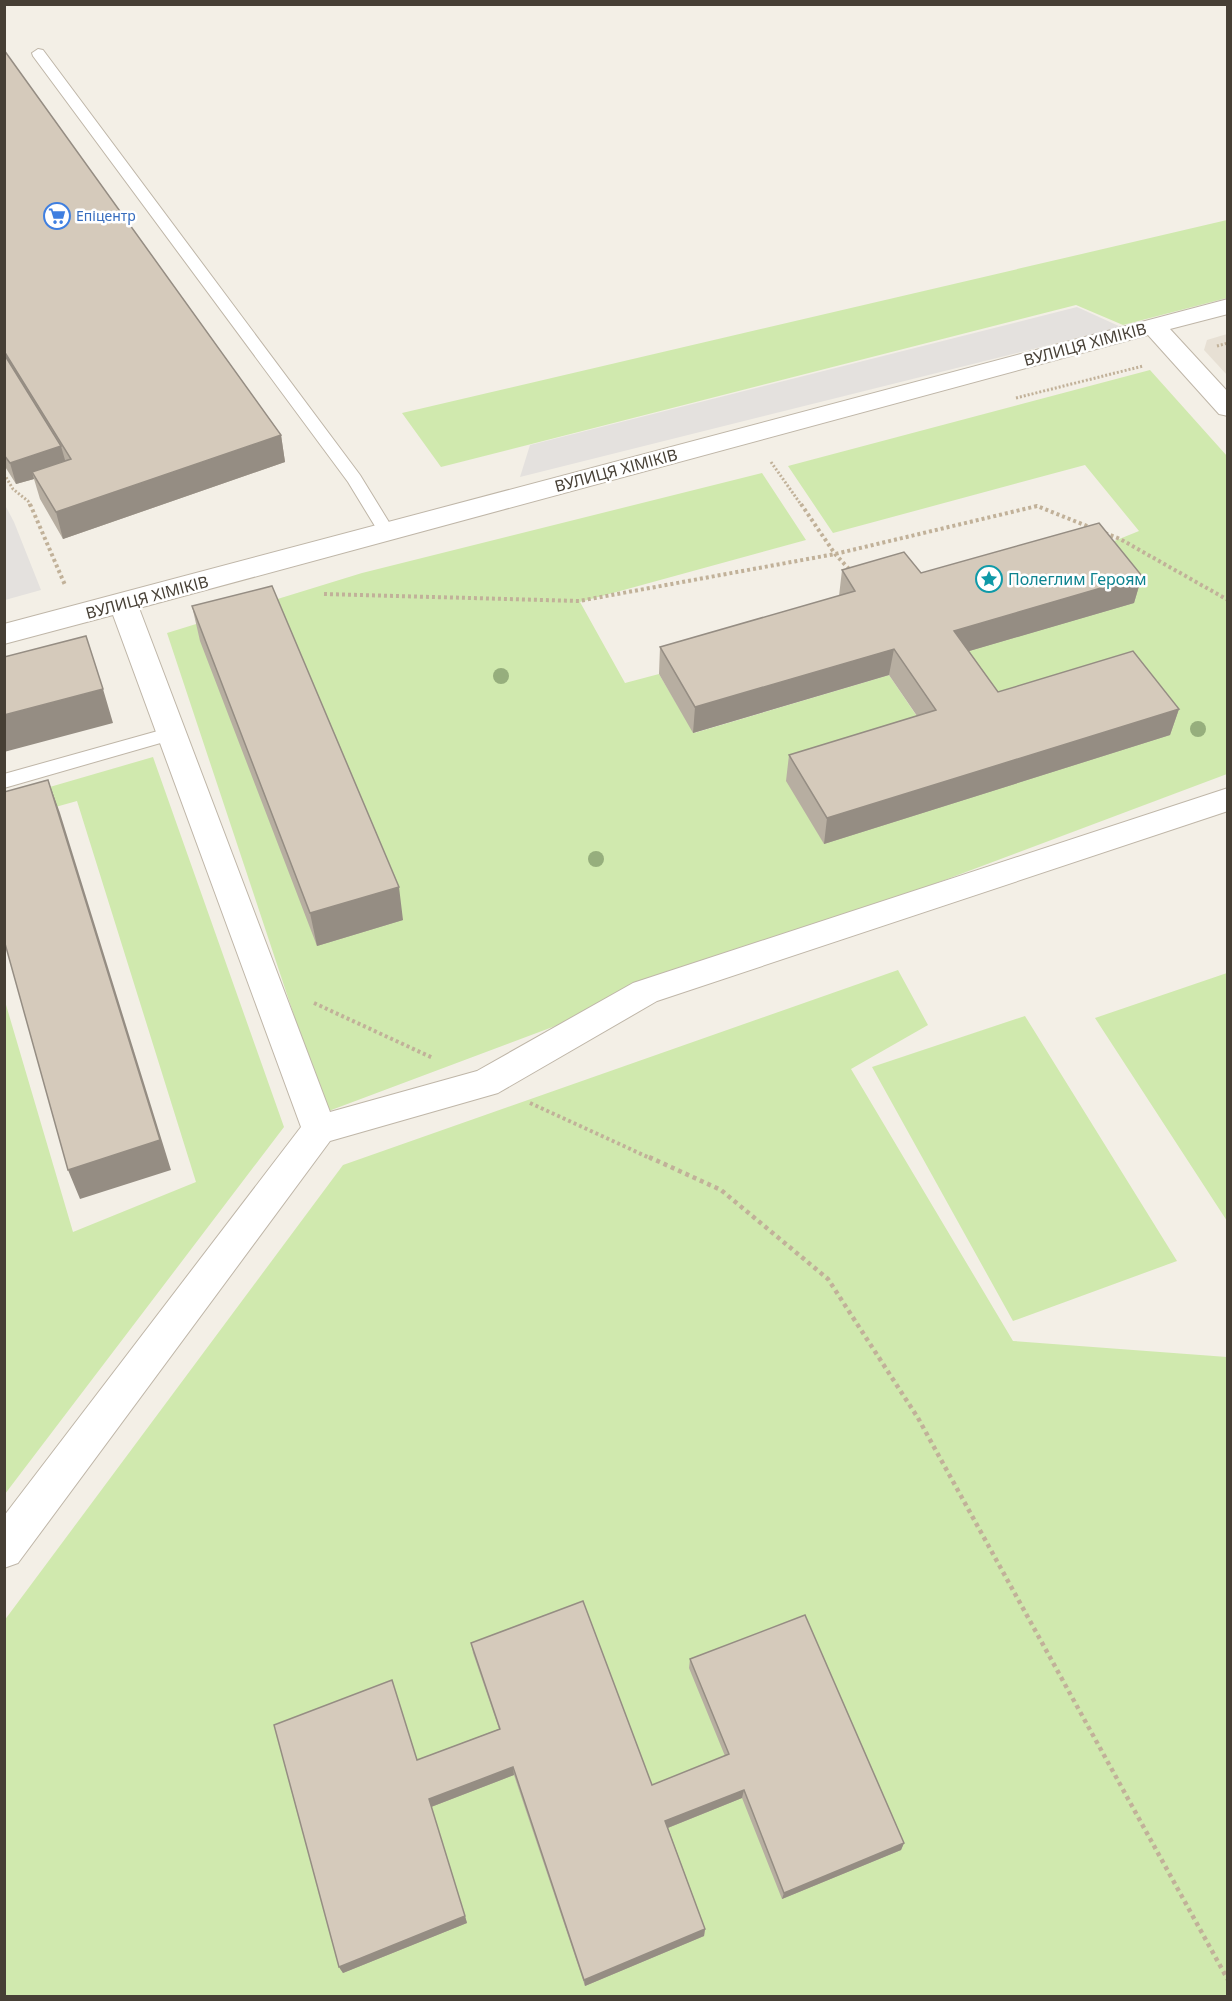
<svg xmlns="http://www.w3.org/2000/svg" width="1232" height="2001" viewBox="0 0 1232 2001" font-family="'Noto Sans',sans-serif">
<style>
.residential{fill:#e7e0d4}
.green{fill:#d0e9ae}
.parking{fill:#e4e1de}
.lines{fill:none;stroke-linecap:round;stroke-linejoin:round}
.service-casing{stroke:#bfb6a8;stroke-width:2}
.minor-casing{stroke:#bfb6a8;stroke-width:2}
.path-far2{stroke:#c1b199;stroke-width:3;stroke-dasharray:2 2;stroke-linecap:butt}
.path-far1{stroke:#c1b199;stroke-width:4;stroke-dasharray:3 3;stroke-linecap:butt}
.path{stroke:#c1b199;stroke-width:4.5;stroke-dasharray:4 4;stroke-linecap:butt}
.service{fill:#fff;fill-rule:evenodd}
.minor{fill:#fff;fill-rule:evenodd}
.tree{fill:#96ae7d}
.wall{fill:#b7aea1}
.shaded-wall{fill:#958d83}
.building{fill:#d5cabb;stroke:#958d83;stroke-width:1.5}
.labels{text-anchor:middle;stroke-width:5;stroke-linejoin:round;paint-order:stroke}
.far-shop-label{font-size:14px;fill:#366cbe;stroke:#fff;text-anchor:start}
.street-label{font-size:16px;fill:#463f35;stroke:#fff}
.culture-label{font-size:16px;fill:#0d838f;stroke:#fff;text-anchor:start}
</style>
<rect width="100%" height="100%" fill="#f3efe6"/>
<path class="residential" d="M1227,334H1228L1227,375L1204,350L1207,340Z"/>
<path class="green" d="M1227,220V298L1123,325L1076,305L441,467L402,413Z
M1150,370L1227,456V774L326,1112L167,633L362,573L762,473L806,540L580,602L625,683L659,674L694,733L889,675L931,737L787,781L824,843L993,718L949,657L1092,550L1139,531L1085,465L833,533L788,466Z
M153,757L284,1127L5,1494L4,998L73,1232L196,1182L77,801L5,821V800Z
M898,970L928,1025L851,1069L1013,1341L1227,1357V1996H5L4,1621L343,1165Z
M1227,973H1228L1227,1221L1095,1018Z
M1025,1016L1177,1261L1013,1321L872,1067Z"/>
<path class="parking" d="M1077,307L1121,327L520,477L530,445Z
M5,505L14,522L41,590L5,600Z"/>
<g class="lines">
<defs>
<path id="service" d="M38,49L43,50L360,475L395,532L393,536H381L348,482L33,56L32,53Z
M172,727L178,728L181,733L178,738L4,788V774Z"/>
<path id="minor" d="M1228,299V314L1170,329L1228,392V416L1219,414L1148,335L139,608L330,1112L477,1071L633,983L1228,788V811L657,1001L498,1093L330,1141L18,1563L4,1568V1516L301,1127L113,615L4,644V624Z"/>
</defs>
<use href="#service" class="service-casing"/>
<use href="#minor" class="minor-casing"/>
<path class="path-far2" d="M1217,346L1228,343
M1016,398L1143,366
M771,462L802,506
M4,474L13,489L28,501L30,506"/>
<path class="path-far1" d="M30,504L65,585
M801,504L835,554L850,570
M1105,533L1120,539L1228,600
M324,594L579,601L835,554L1037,506L1092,528
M314,1003L433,1058
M530,1103L652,1159"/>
<path class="path" d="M649,1157L721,1190L828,1279L918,1418L1228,1980"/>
<use href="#service" class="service"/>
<use href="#minor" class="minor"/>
</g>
<g class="tree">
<circle cx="501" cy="676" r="8"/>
<circle cx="1198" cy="729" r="8"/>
<circle cx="596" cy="859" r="8"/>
</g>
<path class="wall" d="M4,50L281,435L285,462L63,539L40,499L34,479L16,484L4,465Z
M842,570L921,573L1142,576L1134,603L969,651L998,692L1179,709L1170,735L824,844L786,781L789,755L917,716L889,675L693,733L659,674L660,647L839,596Z
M192,606L403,920L317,946L200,641Z
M471,1643L652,1785L725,1756L689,1668L690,1659L904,1843L901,1850L782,1899L742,1798L668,1828L705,1929L704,1936L585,1986L514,1775L431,1807L467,1923L343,1973L339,1967L417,1760L499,1729L473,1653Z"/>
<path class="shaded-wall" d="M281,435L285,462L63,539L56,512Z
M61,446L67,467L32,472L34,479L16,484L10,463Z
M1142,576L1134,603L949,657L954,631Z
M894,649L889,675L693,733L695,707Z
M103,689L113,723L4,752V715Z
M1179,709L1170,735L824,844L827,818Z
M48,780L60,813L171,1170L80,1199L68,1170Z
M399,887L403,920L317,946L310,913Z
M513,1767L514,1775L431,1807L429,1799Z
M744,1790L742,1798L665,1829V1821Z
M904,1843L901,1850L782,1899L784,1893Z
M465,1916L467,1923L343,1973L339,1967Z
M705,1929L704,1936L585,1986L584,1980Z"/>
<path class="building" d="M4,50L281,435L56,512L32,472L71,459L4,351Z
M4,354L61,446L10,463L4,455Z
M1099,523L1142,576L954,631L998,692L1133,651L1179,709L827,818L789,755L936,710L894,649L695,707L660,647L855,591L842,570L904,552L921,573Z
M272,586L399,887L310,913L192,606Z
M86,636L103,689L4,715V657Z
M48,780L160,1140L68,1170L4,940V792Z
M583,1601L652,1785L729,1754L690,1659L805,1615L904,1843L784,1893L744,1790L665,1821L705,1929L584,1980L513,1767L429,1799L465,1916L339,1967L274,1725L392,1680L417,1760L500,1729L471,1643Z"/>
<defs>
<symbol id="supermarket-ring" viewBox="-11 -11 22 22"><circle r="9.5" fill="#fff" stroke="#3f7fe0" stroke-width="1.5"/><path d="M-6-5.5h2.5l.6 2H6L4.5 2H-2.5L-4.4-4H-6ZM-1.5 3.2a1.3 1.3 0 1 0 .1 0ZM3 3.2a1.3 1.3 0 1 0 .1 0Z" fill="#3f7fe0"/></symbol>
<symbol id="sight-ring" viewBox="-11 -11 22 22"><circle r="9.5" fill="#fff" stroke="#0f9aa8" stroke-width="1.5"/><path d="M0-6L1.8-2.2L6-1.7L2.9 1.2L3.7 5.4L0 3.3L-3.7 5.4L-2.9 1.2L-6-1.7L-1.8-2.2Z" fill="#0f9aa8"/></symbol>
</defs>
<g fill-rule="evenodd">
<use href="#supermarket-ring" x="42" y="201" width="30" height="30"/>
<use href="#sight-ring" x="974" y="564" width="30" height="30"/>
</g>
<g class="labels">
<g class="far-shop-label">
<text x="76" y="221">Епіцентр</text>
</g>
<g class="street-label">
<text transform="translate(1085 344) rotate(-15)" y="6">ВУЛИЦЯ ХІМІКІВ</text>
<text transform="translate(616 470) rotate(-15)" y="6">ВУЛИЦЯ ХІМІКІВ</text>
<text transform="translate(147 597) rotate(-15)" y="6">ВУЛИЦЯ ХІМІКІВ</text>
</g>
<g class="culture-label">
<text x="1008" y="585">Полеглим Героям</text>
</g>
</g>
<rect width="1232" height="2001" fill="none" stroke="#463f35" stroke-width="12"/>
</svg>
